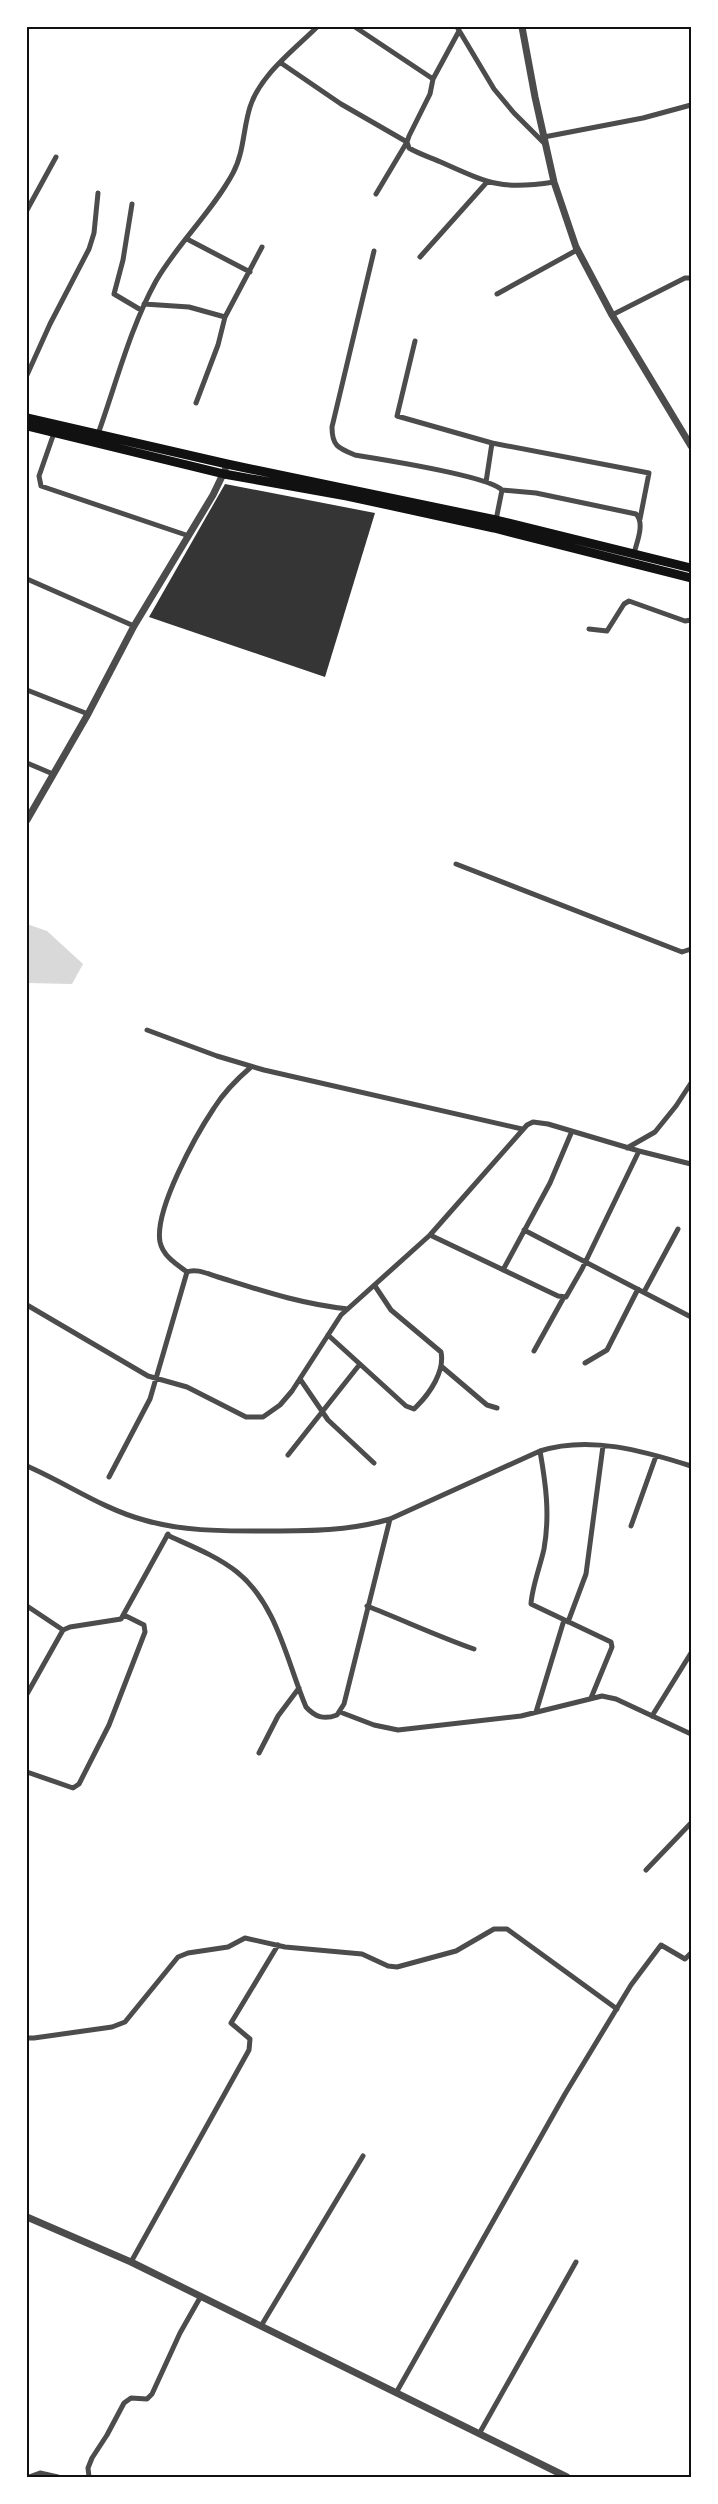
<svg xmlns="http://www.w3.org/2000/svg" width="718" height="2504" viewBox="0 0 718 2504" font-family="Quicksand,sans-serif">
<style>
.water{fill:#d9d9d9}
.building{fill:#353535}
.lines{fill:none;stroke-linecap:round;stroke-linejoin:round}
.minor{stroke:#4c4c4c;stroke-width:5}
.tertiary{stroke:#4c4c4c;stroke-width:7}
.primary{stroke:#111;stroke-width:9}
.neatline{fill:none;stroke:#111;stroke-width:2}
</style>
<rect width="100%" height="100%" fill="#fff"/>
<path class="water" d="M27,924L47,931L83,964L72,984L27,983Z"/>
<path class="building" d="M225,484L375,513L325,677L149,617Z"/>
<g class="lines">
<path class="minor" d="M355,27L433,79L430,94L409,136L407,142L409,148C419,154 432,158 443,163C490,184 502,190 554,182
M457,27L494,89L514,113L544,143
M281,63L341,104L407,142L376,194
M433,79L459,31
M544,137L643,118L691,105
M132,204L123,260L114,294L141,310
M27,210L56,157
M187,239L250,272
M374,251L332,427C332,446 338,448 355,455C380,459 489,476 502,490L496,520
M420,257L487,182
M497,294L577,250
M144,304L189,307L225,317L262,247
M612,315L685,278H691
M415,341L397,416L492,443L486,482
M27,375L50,324L89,249L94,233L98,193
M196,403L218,345L225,317
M54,433L39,476L41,486L189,536
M98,434C116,384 130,328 156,281C178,243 212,212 233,173C244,153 243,129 250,107C260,75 294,50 317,27
M492,443L649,473L640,519
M502,490L536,493L636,514C645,523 637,542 634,553
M27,579L134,626
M589,629L607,631L624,604L629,601L685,621L691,620
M27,690L88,714
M27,763L53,774
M456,864L682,952L691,949
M147,1030L217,1056L264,1070L522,1129
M627,1148L655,1132L676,1106L691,1083
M524,1230L691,1317
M430,1235L558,1296L566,1297L582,1269L639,1151
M503,1270L550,1183L572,1131
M187,1272C176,1264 163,1256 160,1242C154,1210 196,1135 214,1108C224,1092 237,1079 251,1067
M644,1292L678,1229
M27,1305L148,1376L187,1387L246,1417H263L280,1405L292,1391L341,1315L430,1235L527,1125L533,1122L548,1124L639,1151L691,1164
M328,1335L406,1406L414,1409L417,1406C430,1393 445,1371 441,1352L391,1310L375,1286
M534,1351L564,1297
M585,1363L607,1350L638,1289
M441,1366L487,1405L497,1408
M300,1379L328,1420L374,1463
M540,1451C546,1485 550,1515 544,1549C540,1567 532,1587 531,1604L611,1642L612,1647L591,1698
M288,1455L360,1364
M27,1466C66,1483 103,1509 144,1520C181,1531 220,1531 258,1531C303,1531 347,1532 390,1519L540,1451C589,1435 644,1451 691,1466
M109,1477L150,1399L187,1272C196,1268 208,1274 218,1277C263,1291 301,1304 348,1309
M631,1526L656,1456
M167,1535C191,1546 217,1556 237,1572C277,1604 287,1662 306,1707C315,1717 324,1720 337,1715L344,1704L390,1519
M27,1606L63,1630
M367,1606C403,1620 437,1636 474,1649
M568,1622L586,1574L603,1446
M27,1694L63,1630L70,1627L121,1619L168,1534
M340,1712L374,1725L398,1730L521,1716L602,1696L616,1699L691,1734
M536,1712L564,1620
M652,1716L691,1653
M259,1753L278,1716L299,1688
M27,1772L73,1788L79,1784L109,1725L145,1632L144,1625L124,1615
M646,1870L691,1823
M27,2038H34L112,2027L125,2022L178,1957L188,1953L228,1947L245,1938L285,1947L362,1954L388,1966L397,1967L456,1951L494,1929H507L617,2009
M131,2262L249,2050L250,2039L231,2023L278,1945
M261,2326L363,2156
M396,2393L565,2094L631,1985L661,1945L685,1959L691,1953
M479,2434L576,2262
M29,2477L40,2473L58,2477
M89,2477L88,2468L92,2458L107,2435L124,2403L131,2398L147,2399L152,2394L180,2333L201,2296"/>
<path class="tertiary" d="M522,27L535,97L554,182L576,247L612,315L691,446
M27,820L88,714L134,626L213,495L225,470
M27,2217L131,2262L567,2477"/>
<path class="primary" d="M27,418L227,464L496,520L691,568
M27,426L224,474L347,496L494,528L691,578"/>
</g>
<rect width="718" height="2504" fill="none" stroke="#ffffff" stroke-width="57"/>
<rect x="28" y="28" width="662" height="2448" class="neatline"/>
</svg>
